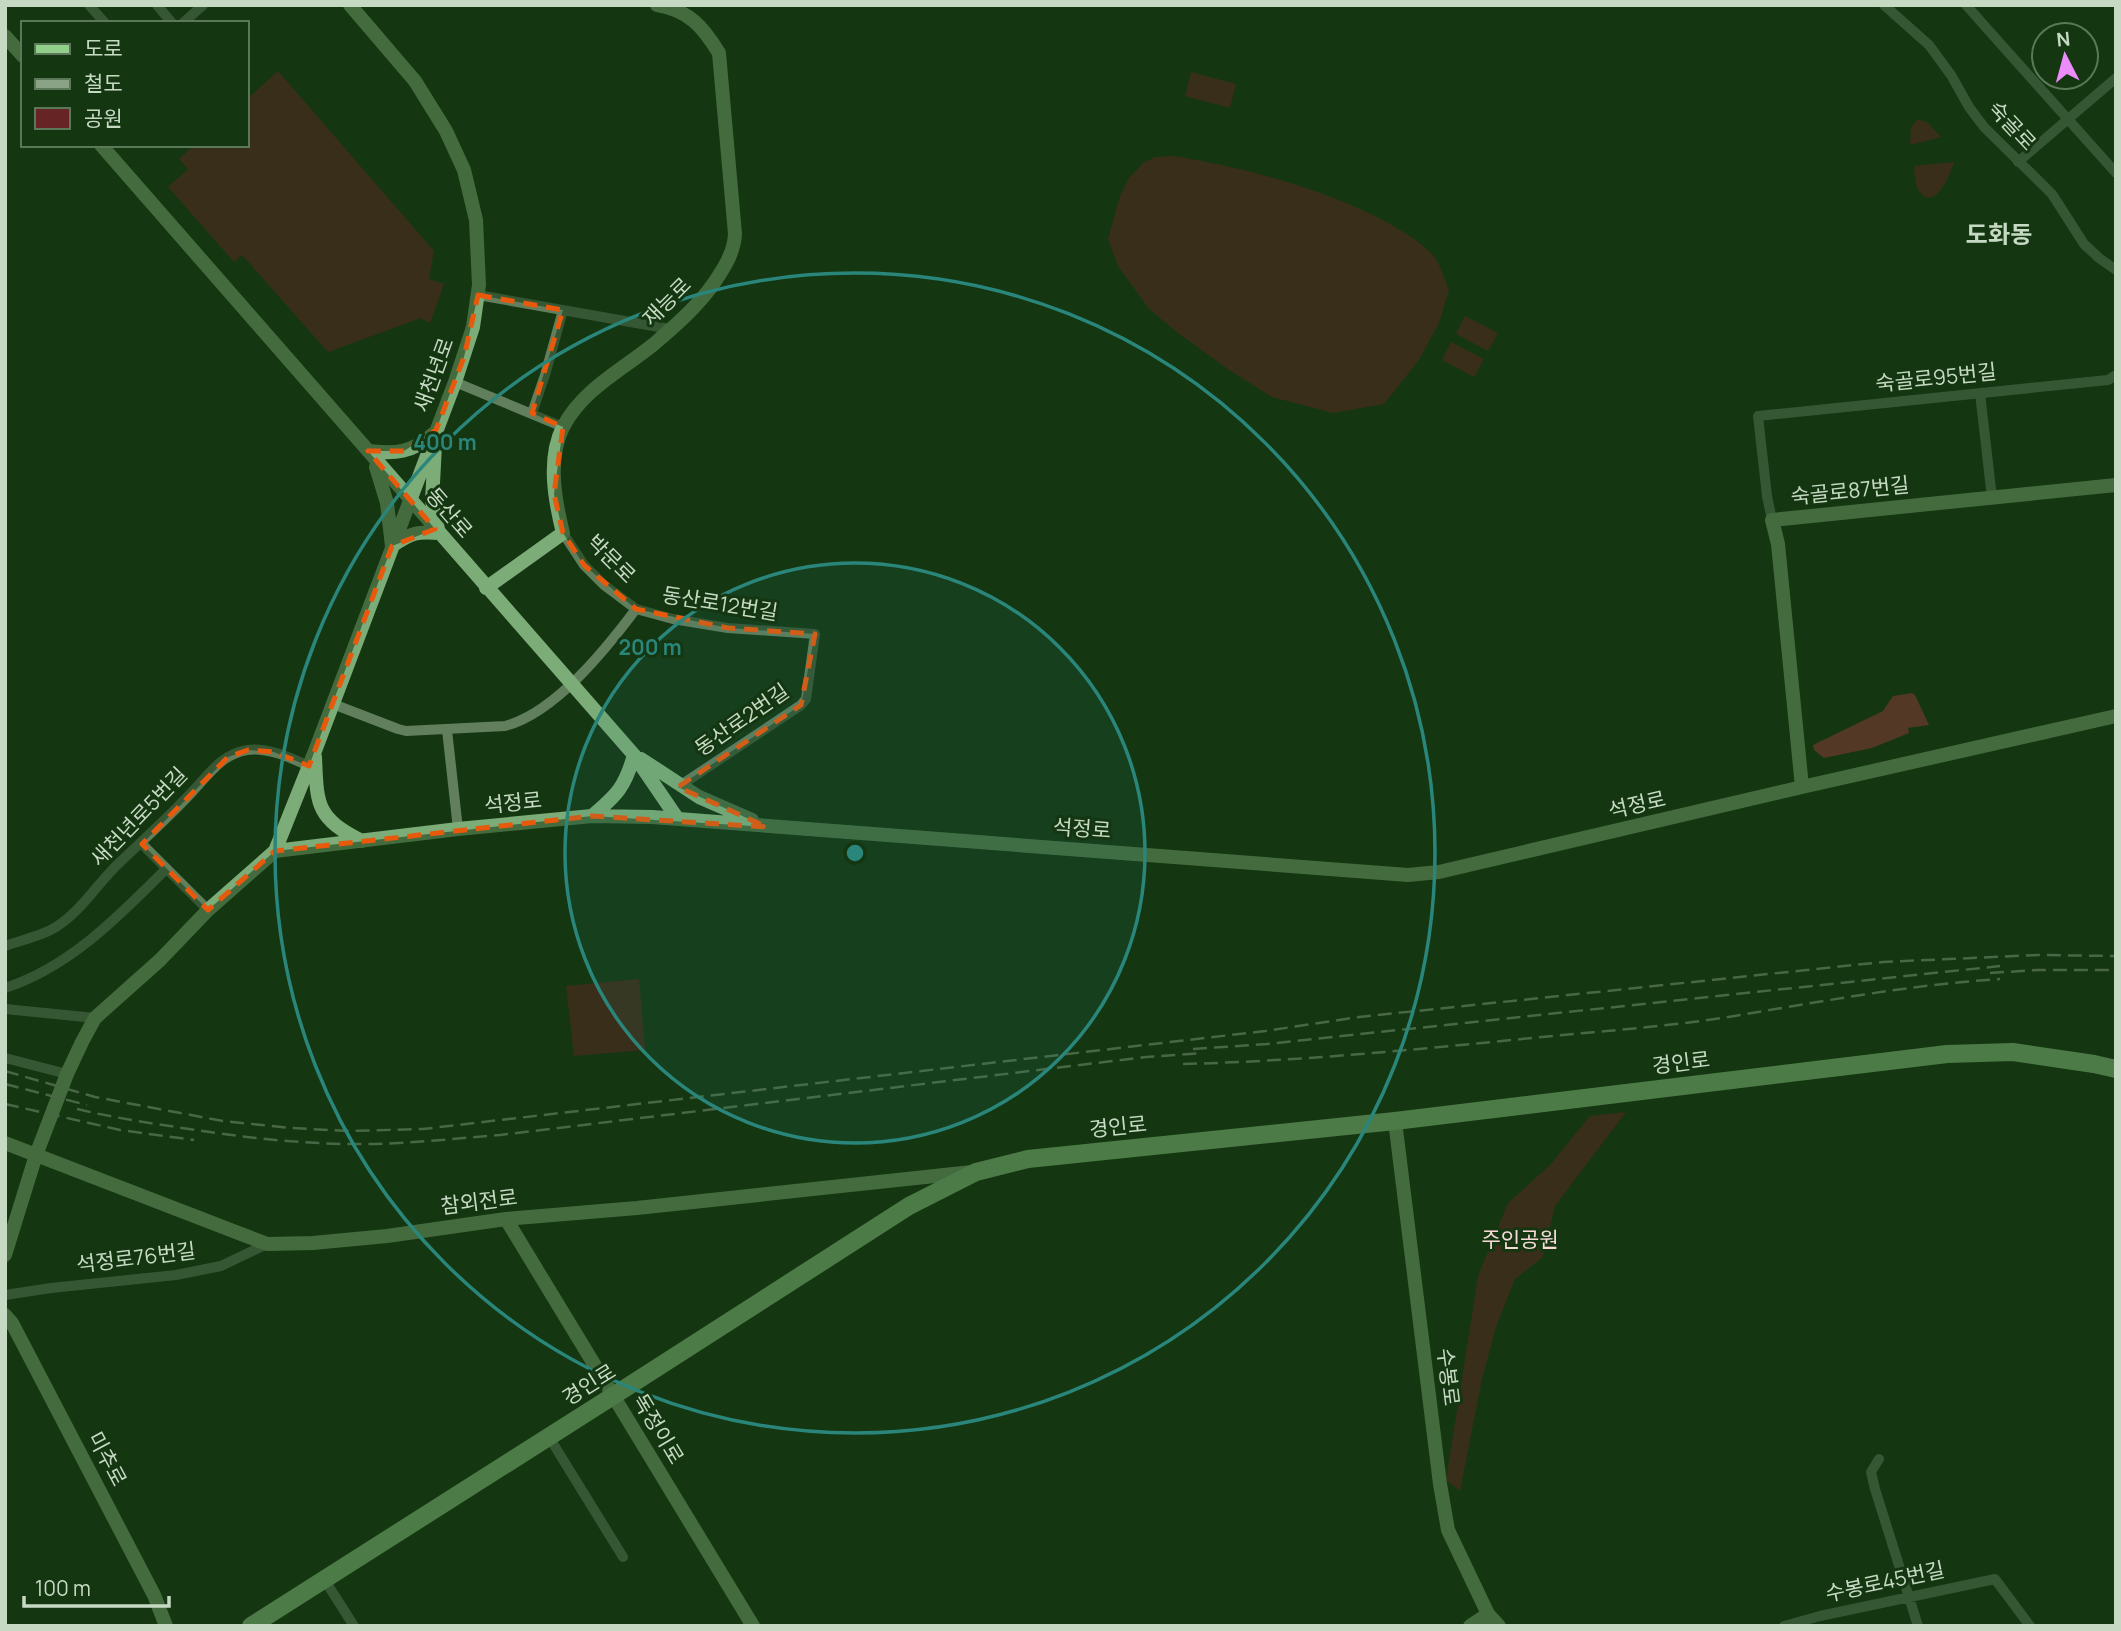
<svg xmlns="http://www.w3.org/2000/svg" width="2121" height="1631" viewBox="0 0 2121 1631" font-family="Manrope,'Noto Sans KR',sans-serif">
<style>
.green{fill:#672425}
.forest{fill:#a13c3e}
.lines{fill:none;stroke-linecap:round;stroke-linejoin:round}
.street{stroke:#617e5d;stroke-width:10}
.secondary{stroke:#7cac77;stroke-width:14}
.primary{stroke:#91cf8a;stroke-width:18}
.rail{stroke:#8aa387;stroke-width:2.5;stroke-dasharray:14 7;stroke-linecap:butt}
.marked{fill:none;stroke:#e8590c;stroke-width:5;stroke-dasharray:14 9;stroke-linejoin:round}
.ring{fill:none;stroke:#2a857b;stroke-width:3.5}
.labels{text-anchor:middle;stroke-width:6;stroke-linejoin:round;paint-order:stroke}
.street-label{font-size:21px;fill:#c6dac3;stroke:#143611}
.park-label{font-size:21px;fill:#f7dad8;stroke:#143611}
.quarter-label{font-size:24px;font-weight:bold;fill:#c6dac3;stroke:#143611}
.centre{fill:#2a857b;stroke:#143611;stroke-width:3.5}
.ring-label{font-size:21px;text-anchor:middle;font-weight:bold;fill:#2a857b;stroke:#143611;stroke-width:6;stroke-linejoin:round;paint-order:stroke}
</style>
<rect width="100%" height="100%" fill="#143611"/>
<path class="green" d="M278,71L434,251L429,279L444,284L430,323L421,318L328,352L242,255L234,262L168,187L188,169L179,159L194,145H247V99Z
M1191,72L1236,84L1230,108L1185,96Z
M1918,119L1928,123L1941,137L1910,145L1911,127Z
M1171,156C1245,166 1375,201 1430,252C1440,261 1444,279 1449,290L1439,323L1419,360L1384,404L1333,413L1272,397L1229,370L1178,333L1149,309L1118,266L1108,239L1120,196L1129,178L1143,163L1155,157Z
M1954,162C1951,174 1933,216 1918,189C1914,183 1915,174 1914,166Z
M1465,316L1498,333L1488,351L1456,334Z
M1451,342L1484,359L1474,377L1442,360Z
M639,979L645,1050L574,1056L566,986Z
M1626,1112L1555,1206L1543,1257L1515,1279L1496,1327L1482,1379L1460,1491L1446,1480L1478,1276L1508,1203L1550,1165L1590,1116Z"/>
<path class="forest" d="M1912,693L1915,695L1929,725L1908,728L1909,733L1872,748L1824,758L1814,750L1813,745L1883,711L1893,696Z"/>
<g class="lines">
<path class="street" d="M89,5L105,23
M157,5L172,23
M1884,5L1929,45L1951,75L1969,107L1984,127L2052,194L2084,244L2099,258L2116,270
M1966,5L2116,173
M183,23L203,5
M2018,162L2116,78
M478,295L670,329
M455,382L563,427
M1980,393L1992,498
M532,413L545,375L563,310
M1772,520L1767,496L1758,416L2108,380L2116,375
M563,533L584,565L604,585L636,609L673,619L728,628L815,634L806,699L801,705L681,785
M333,704L398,729L406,731L505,726C555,713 606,649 636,609
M447,730L458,829
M142,844L208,910
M5,946C21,940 42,936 56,927C80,912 96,886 116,866C142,841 169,817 193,791C209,774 222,754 247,750C268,747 291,758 309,766
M5,988C70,967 119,916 166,869
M5,1009L95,1018
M5,1058L67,1074
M5,1295L51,1288L176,1275L221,1266L267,1244
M549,1437L623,1557
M1879,1459L1871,1472L1875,1489L1918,1626
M324,1579L354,1626
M1784,1626L1820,1616L1995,1579L2030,1626"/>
<path class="secondary" d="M5,36L23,56
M101,145L634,755L677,818
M435,446L432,501L438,529
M368,451C395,454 412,453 433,434
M376,467L387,503L392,546C411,533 417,531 439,533
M486,588L563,533C555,501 547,459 563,427C583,389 622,370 654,344C675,326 698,306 714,283C724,268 734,253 735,234L719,53C703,27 689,10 657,5
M315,757C317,805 316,818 362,841
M641,759L699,797L752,820
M1802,787L1778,544L1772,520L2116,485
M592,816C617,795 625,787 634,755
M275,851L315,751L455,382L473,327L479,285L476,220L464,170L446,131L415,81L350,5
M1395,1121L1440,1484L1448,1530L1488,1614L1499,1626
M5,1143L267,1244L313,1243L387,1236L506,1219L637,1208L972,1172
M506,1219L753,1626
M5,1255L36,1155L67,1074L82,1042L95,1018L160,960L208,910L275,851L458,829L592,816L652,817L1408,875L1439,872L1490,860L1802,787L2116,716
M5,1315L12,1323L154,1595L166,1626
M1470,1626L1488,1614"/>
<path class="primary" d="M251,1626L613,1396L909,1206L976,1172L1028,1159L1395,1121L1947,1054L2013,1052L2094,1064L2116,1069"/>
<path class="rail" d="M1990,973L2037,970H2116
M1193,1049L1267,1044L2000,966
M1183,1064C1303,1061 1422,1049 1542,1037C1602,1031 1662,1027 1722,1018C1814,1003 1906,985 2000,979
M5,1071L95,1097L223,1121L291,1128L349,1131L423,1129L1265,1031L1359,1017L1883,962L2038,955L2116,956
M5,1084L87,1105
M5,1104L120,1130L194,1140
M77,1109C110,1117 143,1122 176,1127C233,1136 289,1143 346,1144C398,1145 449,1139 500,1135L1146,1057L1203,1053"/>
</g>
<path d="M0 0H2121V1631H0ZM478,295L563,310L532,413L563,427L554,494L563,533L584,565L636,609L728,628L815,634L801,705L678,787L767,827L592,816L275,851L208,910L142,844L228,757L248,750L274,752L309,766L392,546L435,529L368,451H404L436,430L464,357Z" fill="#143611" fill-opacity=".55" fill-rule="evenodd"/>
<path class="marked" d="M478,295L563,310L532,413L563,427L554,494L563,533L584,565L636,609L728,628L815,634L801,705L678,787L767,827L592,816L275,851L208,910L142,844L228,757L248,750L274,752L309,766L392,546L435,529L368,451H404L436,430L464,357Z"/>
<circle cx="855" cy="853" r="290" fill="#2a857b" fill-opacity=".12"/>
<g class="ring">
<circle cx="855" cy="853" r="290"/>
<circle cx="855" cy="853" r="580"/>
</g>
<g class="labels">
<g class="street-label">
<text transform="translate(2012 126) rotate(47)" y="7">숙골로</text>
<text transform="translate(667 302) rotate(-45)" y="7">재능로</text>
<text transform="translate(434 375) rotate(-70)" y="7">새천년로</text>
<text transform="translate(1936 378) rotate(-6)" y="7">숙골로95번길</text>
<text transform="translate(1850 491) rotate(-6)" y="7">숙골로87번길</text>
<text transform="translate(449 513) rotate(49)" y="7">동산로</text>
<text transform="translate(611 559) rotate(45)" y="7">박문로</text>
<text transform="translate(720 604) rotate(9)" y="7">동산로12번길</text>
<text transform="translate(742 720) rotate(-35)" y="7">동산로2번길</text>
<text transform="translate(513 803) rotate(-6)" y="7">석정로</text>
<text transform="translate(1637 805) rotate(-13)" y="7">석정로</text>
<text transform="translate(139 817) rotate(-46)" y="7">새천년로5번길</text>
<text transform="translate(1082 829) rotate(4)" y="7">석정로</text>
<text transform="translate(1681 1063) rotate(-7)" y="7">경인로</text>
<text transform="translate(1118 1127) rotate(-6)" y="7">경인로</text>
<text transform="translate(479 1202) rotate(-7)" y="7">참외전로</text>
<text transform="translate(136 1258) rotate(-7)" y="7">석정로76번길</text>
<text transform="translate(1448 1377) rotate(83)" y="7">수봉로</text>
<text transform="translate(589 1385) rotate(-32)" y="7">경인로</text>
<text transform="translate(658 1429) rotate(59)" y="7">독정이로</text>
<text transform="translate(107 1459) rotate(62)" y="7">미추로</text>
<text transform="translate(1885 1582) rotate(-12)" y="7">수봉로45번길</text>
</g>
<g class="park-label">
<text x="1520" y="1247">주인공원</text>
</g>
<g class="quarter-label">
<text x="1999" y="243">도화동</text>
</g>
</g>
<circle cx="855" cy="853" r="10" class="centre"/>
<g class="ring-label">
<text x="445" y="450">400 m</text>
<text x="650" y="655">200 m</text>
</g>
<rect width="2121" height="1631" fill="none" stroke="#c6dac3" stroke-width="14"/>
<rect x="21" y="21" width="228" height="126" fill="#143611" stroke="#5b7858" stroke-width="2"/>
<rect x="35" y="44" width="35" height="10" fill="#91cf8a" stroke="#5b7858" stroke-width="2"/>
<text x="84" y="56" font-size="21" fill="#c6dac3">도로</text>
<rect x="35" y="79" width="35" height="10" fill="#8aa387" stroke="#5b7858" stroke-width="2"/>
<text x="84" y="91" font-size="21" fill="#c6dac3">철도</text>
<rect x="35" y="108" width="35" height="21" fill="#672425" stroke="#5b7858" stroke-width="2"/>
<text x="84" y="126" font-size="21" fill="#c6dac3">공원</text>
<g transform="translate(2065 56) rotate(354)"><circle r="33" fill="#143611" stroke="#5b7858" stroke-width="2"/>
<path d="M0-5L12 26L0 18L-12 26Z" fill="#ec8cfb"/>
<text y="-10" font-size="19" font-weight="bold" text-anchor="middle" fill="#c6dac3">N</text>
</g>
<path d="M24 1596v10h145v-10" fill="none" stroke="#c6dac3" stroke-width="3.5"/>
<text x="35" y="1596" font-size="21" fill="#c6dac3" stroke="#143611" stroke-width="5" paint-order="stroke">100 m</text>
</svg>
